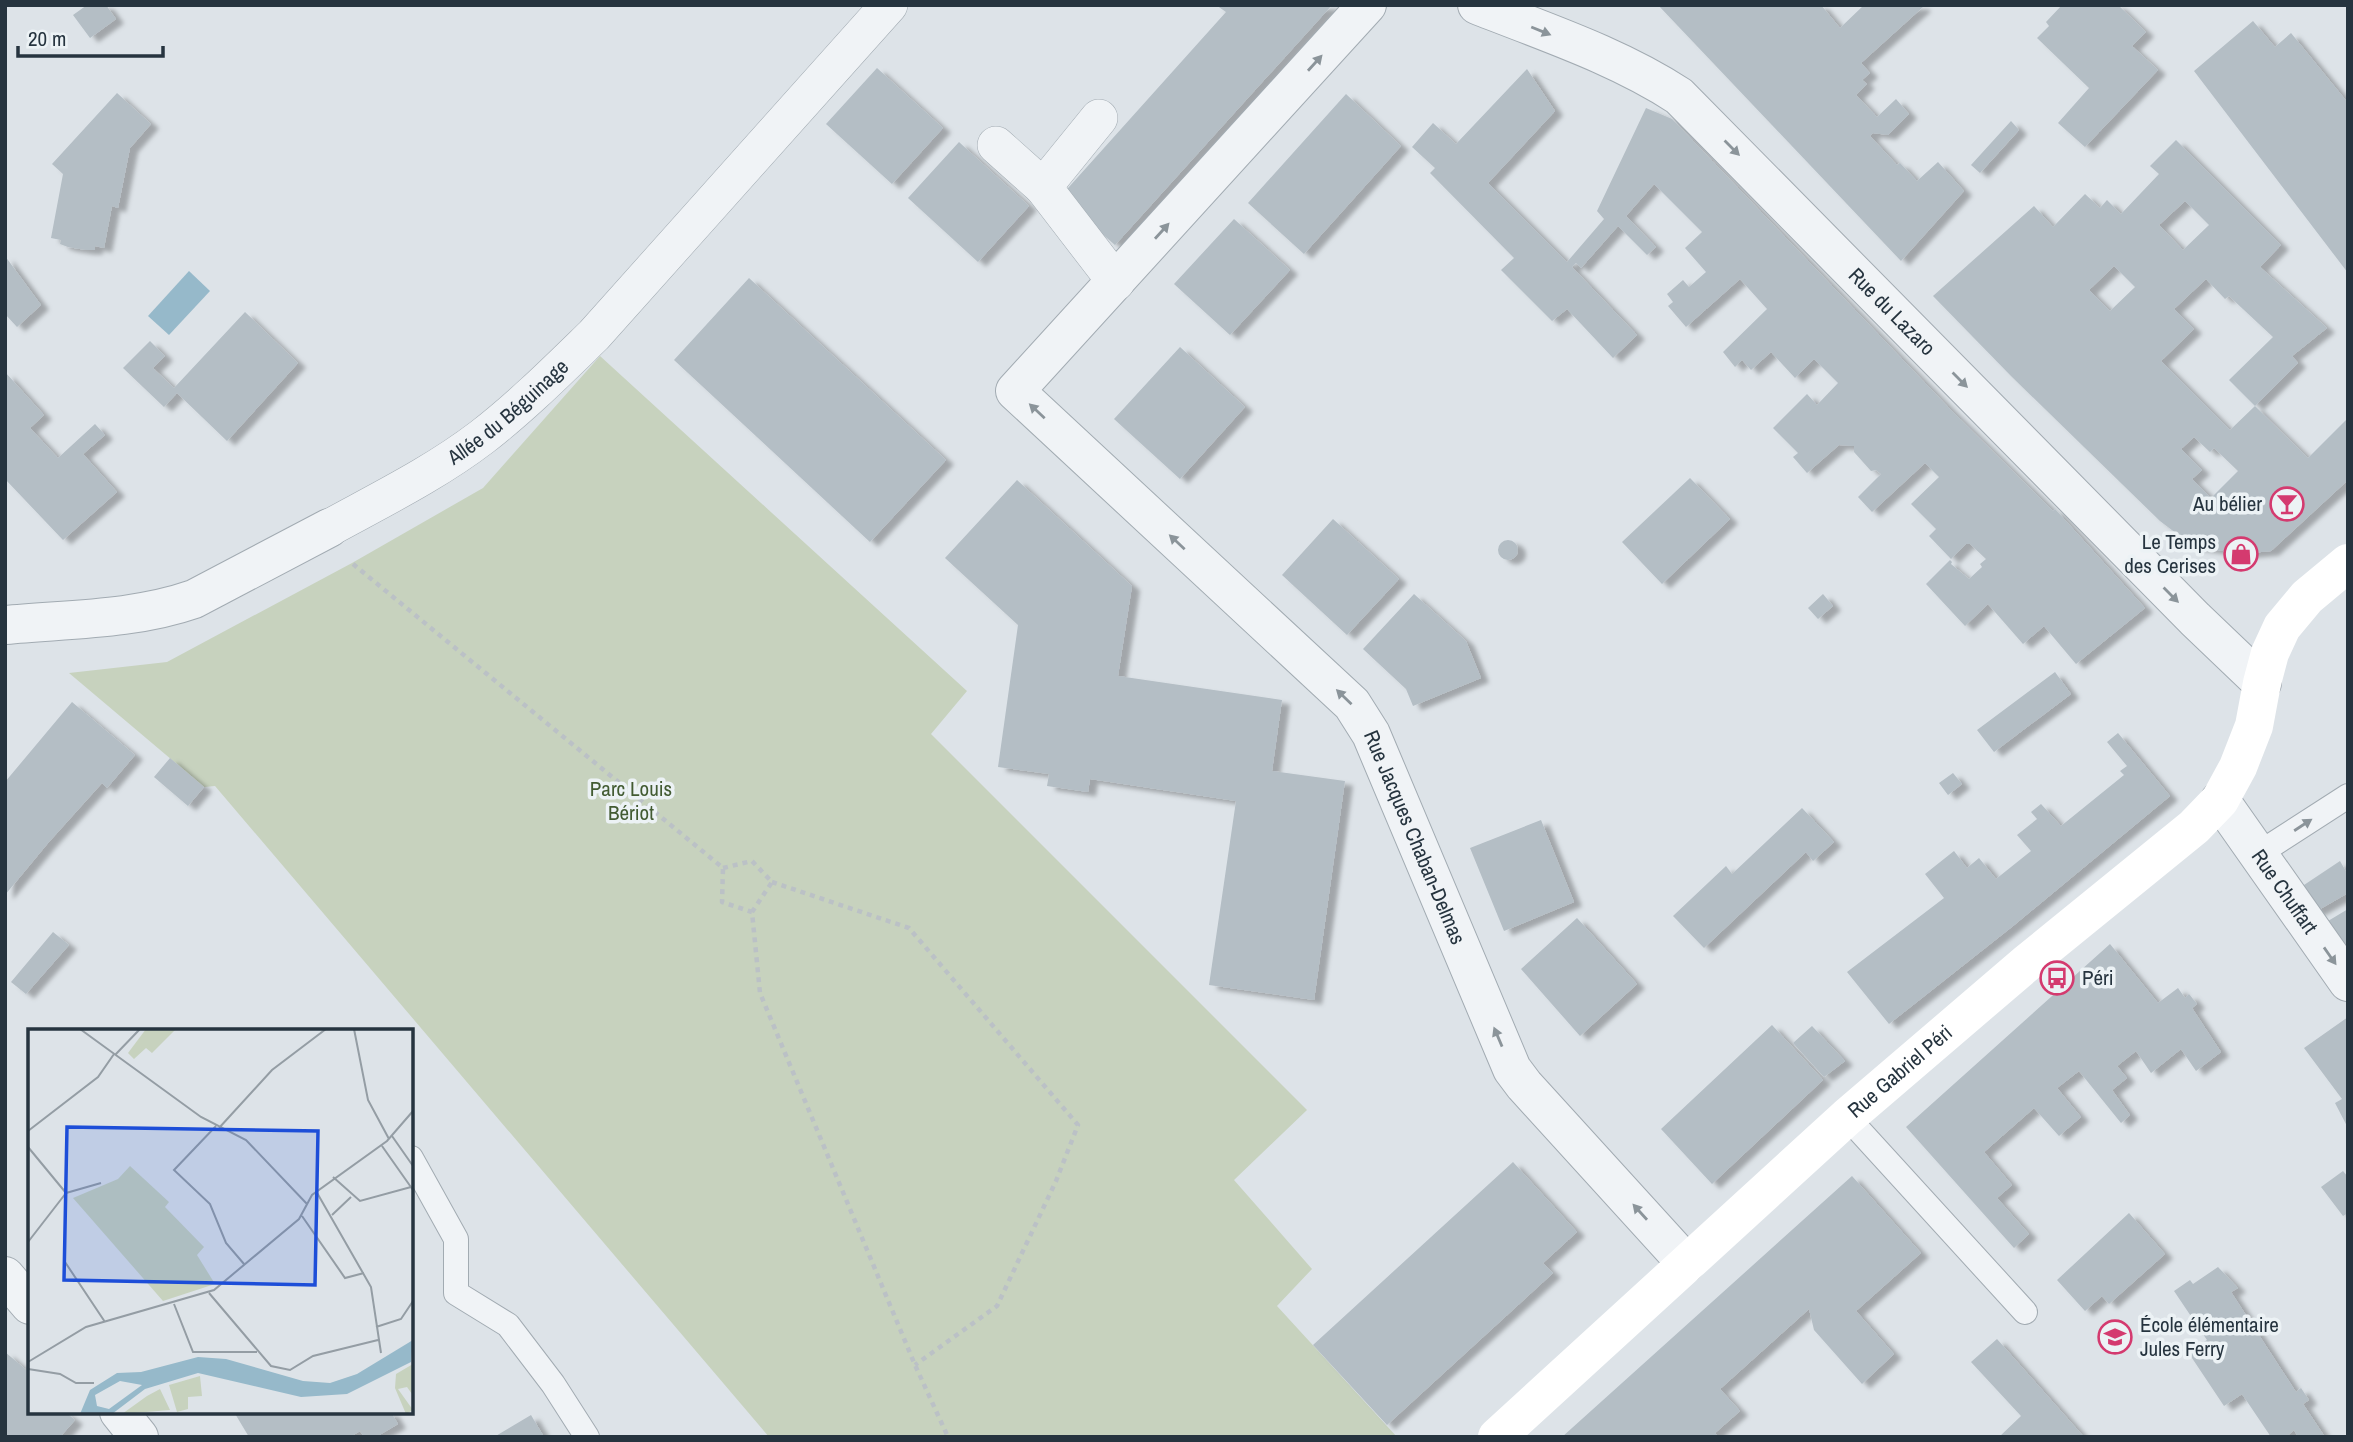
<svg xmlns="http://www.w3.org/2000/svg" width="2353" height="1442" viewBox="0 0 2353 1442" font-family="'Archivo Narrow',sans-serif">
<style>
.green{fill:#c7d2be}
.water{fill:#96b9ca}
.building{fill:#b4bec5;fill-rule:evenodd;filter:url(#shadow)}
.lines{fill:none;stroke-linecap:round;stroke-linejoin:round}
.service-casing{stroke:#a2abb2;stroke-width:26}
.pedestrian-casing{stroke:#a2abb2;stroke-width:38}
.minor-casing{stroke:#a2abb2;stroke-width:40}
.tertiary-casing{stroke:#a2abb2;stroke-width:40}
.path{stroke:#bbc1c6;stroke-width:4.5;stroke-dasharray:5 5;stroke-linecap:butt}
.service{stroke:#f0f3f6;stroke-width:24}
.pedestrian{stroke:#f0f3f6;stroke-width:37}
.minor{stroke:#f0f3f6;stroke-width:38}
.tertiary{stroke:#f0f3f6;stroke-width:38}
.secondary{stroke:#fff;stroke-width:38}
.oneway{fill:#8b949a}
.labels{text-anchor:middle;stroke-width:7;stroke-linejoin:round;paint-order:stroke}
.street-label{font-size:21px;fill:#26343f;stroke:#ecf2f5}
.poi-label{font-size:21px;fill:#26343f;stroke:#ecf2f5;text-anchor:end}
.park-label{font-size:21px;fill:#425b32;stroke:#ecf2f5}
.inset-road{fill:none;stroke:#949da4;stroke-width:2}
.view{fill:#1d4ed8;fill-opacity:0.15;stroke:#1d4ed8;stroke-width:3.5}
.inset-edge{fill:none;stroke:#26343f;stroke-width:3.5}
</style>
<defs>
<filter id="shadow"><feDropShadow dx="8" dy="4.5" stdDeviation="2" flood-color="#0004"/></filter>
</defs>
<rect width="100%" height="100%" fill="#dde3e8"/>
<path class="green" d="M600,356L967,691L931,734L1307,1110L1234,1180L1312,1269L1277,1306L1397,1437H769L215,786L204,787L69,673L167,662L352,563L483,488Z"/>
<path class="water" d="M189,271L210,291L169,335L148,316Z"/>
<path class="building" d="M87,5H106L116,19L90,38L73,15Z
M1216,5H1332L1115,245L1060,197L1226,12Z
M1658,5H1821L1840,28L1864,5H1921L1923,7L1861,63L1870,73L1862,80L1867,84L1856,95L1877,117L1896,99L1909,114L1888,135L1873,133L1870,136L1897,165L1900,163L1917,181L1938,162L1964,191L1901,261Z
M2062,5H2118L2146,32L2132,46L2158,70L2085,147L2058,123L2089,88L2037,38L2049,26L2046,22Z
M2253,21L2275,47L2291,33L2348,103V273L2194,71Z
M877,68L943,128L892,184L826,124Z
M1527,69L1555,111L1488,183L1567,262L1604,219L1597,211L1646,108L1672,119L1950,409L2053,511L2055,509L2145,608L2076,664L2044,626L2023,644L1988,604L1965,626L1926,584L1950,560L1952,562L1951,564L1969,579L1982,567L1980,564L1986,559L1970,544H1966L1951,559L1929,536L1936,529L1911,504L1939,477L1925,463L1872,512L1858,497L1881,474L1876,470L1871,471L1854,452V446L1839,445L1807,473L1793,457L1798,453L1773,428L1807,394L1817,405L1838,383L1814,359L1795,378L1771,352L1751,370L1742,360L1735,367L1723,352L1767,309L1740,279L1686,327L1668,306L1673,302L1667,294L1683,280L1689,287L1706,272L1685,248L1702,232L1654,184L1626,216L1656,247L1647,255L1618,226L1581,268L1576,263L1572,267L1637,335L1613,358L1567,309L1552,321L1501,270L1514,258L1430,173L1435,168L1412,147L1433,123L1456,144Z
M117,93L151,124L130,148L118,208L112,206L104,248L95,246V250H86L68,247L60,244L61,240L51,238L63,174L52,164Z
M1346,94L1401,146L1304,254L1248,203Z
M2011,121L2019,130L1980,173L1971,165Z
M2176,140L2281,245L2260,267L2327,328L2292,356L2298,363L2255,406L2308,458L2348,418V480L2271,551L2241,554L2193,546L2160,521L2011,376L1933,296L2034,206L2053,227L2085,194L2100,208L2107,200L2121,214L2159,174L2150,166ZM2185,201L2209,225L2183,250L2159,225ZM2114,266L2135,287L2110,311L2089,290ZM2206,279L2225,299L2229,296L2273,337L2229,380L2255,406L2230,430L2161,361L2194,329L2174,309ZM2194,437L2210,452L2214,448L2238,471L2211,498L2192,479L2202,470L2181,449Z
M959,142L1029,206L978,262L908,198Z
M1234,219L1290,270L1230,335L1174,284Z
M5,256L41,305L17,327L5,314Z
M749,278L946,460L870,542L674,360Z
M245,312L298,363L227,441L177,393L164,407L123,368L150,341L165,356L153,368L174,388Z
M1180,347L1245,407L1180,479L1114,419Z
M5,372L44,415L30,428L58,458L95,424L105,435L83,454L117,492L63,540L5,479Z
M1690,478L1730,519L1662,584L1622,542Z
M1017,480L1132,586L1118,676L1282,700L1272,771L1345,781L1314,1000L1209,985L1236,801L1090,779L1088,792L1047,786L1049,774L998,767L1018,625L945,558Z
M1333,519L1399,579L1347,635L1282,575Z
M1498 550a10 10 0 1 1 20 0a10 10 0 1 1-20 0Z
M1414,594L1466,641L1481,678L1413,706L1406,689L1363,649Z
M1823,594L1833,606L1818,619L1808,608Z
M2055,672L2071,694L1994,752L1977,730Z
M72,702L135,755L107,788L102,783L48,843L5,895V782Z
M2118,733L2170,796L2013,926L1889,1024L1847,972L1944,898L1925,874L1954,851L1967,868L1979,858L1996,879L2031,851L2017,835L2037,819L2031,812L2041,804L2061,826L2124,775L2120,771L2127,766L2107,742Z
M170,758L204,787L188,806L154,777Z
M1953,773L1962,784L1948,795L1939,783Z
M1802,808L1834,842L1813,861L1806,852L1704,948L1673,916L1726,866L1732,874Z
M1541,820L1574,902L1504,931L1470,848Z
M2340,861L2348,875V893L2315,912L2298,889Z
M2348,909V942L2340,947L2323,924Z
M1577,918L1637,984L1580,1036L1521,969Z
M53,932L69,945L26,994L11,982Z
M2110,944L2158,1003L2178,988L2185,998L2189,994L2197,1004L2192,1008L2221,1052L2196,1071L2181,1049L2151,1073L2136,1051L2117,1066L2127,1078L2112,1090L2130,1115L2121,1123L2079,1071L2057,1088L2081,1117L2059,1136L2034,1108L1984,1152L2012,1185L1997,1198L2029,1234L2014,1248L1906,1127Z
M2348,1017V1128L2335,1103L2342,1099L2304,1048Z
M1772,1025L1823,1080L1712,1184L1661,1129Z
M1812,1026L1845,1061L1824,1077L1793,1043Z
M1513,1162L1577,1232L1543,1263L1553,1273L1387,1425L1313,1345Z
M2343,1171L2348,1177V1213L2343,1216L2321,1187Z
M1852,1176L1921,1253L1856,1311L1894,1354L1862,1384L1814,1330L1809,1309L1720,1389L1740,1411L1715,1433L1718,1437H1562Z
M2129,1213L2165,1254L2109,1304L2102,1296L2085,1311L2057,1280Z
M2218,1267L2238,1288L2231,1292L2296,1392L2301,1388L2309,1400L2303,1404L2325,1437H2298L2294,1430L2286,1437H2271L2242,1394L2224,1406L2188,1352L2207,1340L2174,1291L2190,1280L2193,1284Z
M1997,1339L2084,1437H1999L2021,1416L1971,1362Z
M5,1352L30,1373L28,1381L30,1383V1412H65L75,1420L60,1437H29L26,1434L24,1437H5Z
M234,1412H391L398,1424L376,1437H364L360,1431L350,1437H249Z
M531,1415L544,1437H494Z"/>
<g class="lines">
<defs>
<path id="service" d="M2258,854L2348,796
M1847,1117L2025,1312
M411,1158L456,1239V1293L508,1325L553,1384L587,1437"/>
<g id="pedestrian">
<path d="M996,145L1043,187L1116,282"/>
<path d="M1043,187L1099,118"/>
<path id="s1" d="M329,528C380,500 435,473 482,437C522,406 558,370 594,335L889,5"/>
</g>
<g id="minor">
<path id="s2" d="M1367,5L1015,391L1352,704L1371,734L1512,1069L1524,1085L1686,1263"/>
<path d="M5,625C68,619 134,620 194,599L329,528"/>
<path id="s3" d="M2220,800L2348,982"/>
<path d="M5,1276L30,1305"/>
<path d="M119,1412L139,1437"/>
</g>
<g id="tertiary">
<path id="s4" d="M1477,5C1545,32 1618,56 1679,96L2195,619L2262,683"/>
</g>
</defs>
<use href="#service" class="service-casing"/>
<use href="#pedestrian" class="pedestrian-casing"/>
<use href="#minor" class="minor-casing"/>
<use href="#tertiary" class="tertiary-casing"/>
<path class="path" d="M353,564L723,868L722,902L752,912L760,993L915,1365L948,1437
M723,868L752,861L772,882L752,912
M772,882L909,928L1078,1125L1056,1181L997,1306L915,1365"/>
<use href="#service" class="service"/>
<use href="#pedestrian" class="pedestrian"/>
<use href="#minor" class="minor"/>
<use href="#tertiary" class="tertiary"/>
<path class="secondary" id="s5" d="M1497,1437L1847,1117L2028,962L2194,827L2220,800L2238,767L2254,726L2262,683L2270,653L2282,627L2307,597L2348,563"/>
</g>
<defs><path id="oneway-solid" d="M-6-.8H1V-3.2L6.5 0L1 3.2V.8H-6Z" transform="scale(1.75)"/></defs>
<g class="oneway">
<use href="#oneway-solid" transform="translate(1541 31) rotate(22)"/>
<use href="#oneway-solid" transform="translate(1315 63) rotate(-48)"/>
<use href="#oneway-solid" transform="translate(1732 148) rotate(45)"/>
<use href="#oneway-solid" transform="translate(1162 231) rotate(-48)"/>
<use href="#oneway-solid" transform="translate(1960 380) rotate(45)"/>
<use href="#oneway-solid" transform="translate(1037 411) rotate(-137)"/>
<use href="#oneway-solid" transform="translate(1177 542) rotate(-137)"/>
<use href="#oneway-solid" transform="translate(2171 595) rotate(45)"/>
<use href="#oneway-solid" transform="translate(1344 697) rotate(-136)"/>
<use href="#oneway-solid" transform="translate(2303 825) rotate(-33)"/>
<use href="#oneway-solid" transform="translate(2330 956) rotate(55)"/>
<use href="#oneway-solid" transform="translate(1498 1037) rotate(-113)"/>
<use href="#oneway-solid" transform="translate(1640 1212) rotate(-132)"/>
</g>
<defs>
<symbol id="bar-ring" viewBox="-11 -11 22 22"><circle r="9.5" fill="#ecf2f5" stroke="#d43a6f" stroke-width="1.5"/><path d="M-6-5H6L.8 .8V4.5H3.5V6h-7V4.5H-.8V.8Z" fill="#d43a6f"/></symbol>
<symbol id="shop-ring" viewBox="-11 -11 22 22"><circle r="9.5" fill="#ecf2f5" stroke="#d43a6f" stroke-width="1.5"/><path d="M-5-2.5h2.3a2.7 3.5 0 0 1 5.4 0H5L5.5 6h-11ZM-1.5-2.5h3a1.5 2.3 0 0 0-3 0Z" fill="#d43a6f"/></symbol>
<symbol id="bus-ring" viewBox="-11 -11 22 22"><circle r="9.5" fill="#ecf2f5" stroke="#d43a6f" stroke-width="1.5"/><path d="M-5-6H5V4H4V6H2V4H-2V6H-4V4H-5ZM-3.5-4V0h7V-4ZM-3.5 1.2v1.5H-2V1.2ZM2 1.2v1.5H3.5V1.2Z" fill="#d43a6f"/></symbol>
<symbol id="school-ring" viewBox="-11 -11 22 22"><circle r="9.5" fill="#ecf2f5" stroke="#d43a6f" stroke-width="1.5"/><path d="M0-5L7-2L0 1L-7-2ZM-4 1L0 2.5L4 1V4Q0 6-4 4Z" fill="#d43a6f"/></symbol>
</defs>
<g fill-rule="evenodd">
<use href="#bar-ring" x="2268" y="485" width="38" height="38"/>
<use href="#shop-ring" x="2222" y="535" width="38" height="38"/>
<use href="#bus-ring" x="2038" y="959" width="38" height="38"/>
<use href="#school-ring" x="2096" y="1318" width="38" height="38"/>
</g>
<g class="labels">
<g class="street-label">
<text dy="7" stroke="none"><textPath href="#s4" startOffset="525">Rue du Lazaro</textPath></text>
<text dy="7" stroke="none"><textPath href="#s1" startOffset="214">Allée du Béguinage</textPath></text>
<text dy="7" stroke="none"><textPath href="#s2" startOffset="1130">Rue Jacques Chaban-Delmas</textPath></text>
<text dy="7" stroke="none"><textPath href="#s3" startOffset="112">Rue Chuffart</textPath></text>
<text dy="7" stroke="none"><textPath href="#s5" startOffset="544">Rue Gabriel Péri</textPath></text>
</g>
<g class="poi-label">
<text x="2262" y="511">Au bélier</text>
<text x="2216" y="549">Le Temps<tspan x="2216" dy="24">des Cerises</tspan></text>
<text x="2082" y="985" text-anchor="start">Péri</text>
<text x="2140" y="1332" text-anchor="start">École élémentaire<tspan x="2140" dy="24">Jules Ferry</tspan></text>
</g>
<g class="park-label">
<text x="631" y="796">Parc Louis<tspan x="631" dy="24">Bériot</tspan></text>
</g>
</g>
<g transform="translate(28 1029)">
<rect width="385" height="385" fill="#dde3e8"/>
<path d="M118,0H148L124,24L118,19L106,30L100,24ZM102,137L141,173L137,178L176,218L169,226L187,255L135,272L45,169L90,150ZM385,335L384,365L379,358L370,360L385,381L378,385L367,359L368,345ZM172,347L174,367L160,368V380L149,383L141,356ZM132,360L142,381L94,385L119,367Z" fill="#c7d2be"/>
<path d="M385,311L383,333L319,365L273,368L170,344L117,360L84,385H52L62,361L89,344L113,343L170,328L198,330L275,352L302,354L329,345ZM92,352L114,356L81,380L69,377L67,366Z" fill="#96b9ca" fill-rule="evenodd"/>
<path class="inset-road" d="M52,0L173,88L218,111L279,175M326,0L340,71L361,110M87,26L112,0M188,97L146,141L182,175L198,214L216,235M191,99L244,41L298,0M0,102L70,48L86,25M364,107L385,137M354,117L385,161M0,118L38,164M305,148L332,172L383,158M288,162L343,258L353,324M38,164L73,154M304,186L323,168M274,187L317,249L336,244M0,213L38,164M37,233L77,293M181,264L243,337L262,341L285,327L350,311M146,275L165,323H229M348,298L373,290L385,272M0,333L58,298L186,261L271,190L284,166L359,112L385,82M0,340L32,345L48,354H66"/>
<path class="view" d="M39,98L290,102L287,256L36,251Z"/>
<rect width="385" height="385" class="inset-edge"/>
</g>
<rect width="2353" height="1442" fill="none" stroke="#26343f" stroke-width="14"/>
<path d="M18 46v10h145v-10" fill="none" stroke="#26343f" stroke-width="3.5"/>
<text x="28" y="46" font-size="21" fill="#26343f" stroke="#ecf2f5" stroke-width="5" paint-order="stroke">20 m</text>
</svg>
